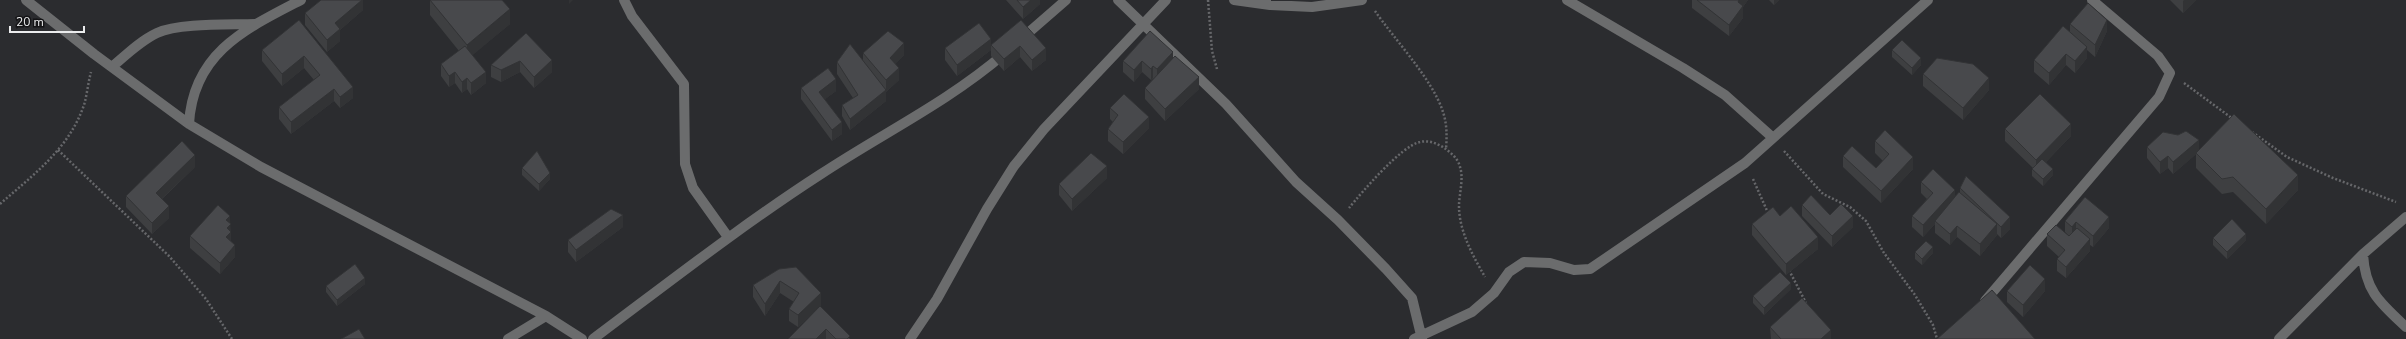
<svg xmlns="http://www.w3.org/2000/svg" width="2406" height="339" viewBox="0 0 2406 339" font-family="'Nunito Sans',sans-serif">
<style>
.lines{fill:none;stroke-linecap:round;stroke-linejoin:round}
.path{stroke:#66676a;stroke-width:2.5;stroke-dasharray:2 2;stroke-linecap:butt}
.street{stroke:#6b6c6d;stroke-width:10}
.wall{fill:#3e3f41}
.shaded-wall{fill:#323335}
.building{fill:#48494c;stroke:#323335}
</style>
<rect width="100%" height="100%" fill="#2b2c2f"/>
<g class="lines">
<path class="path" d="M1208,0L1212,51L1217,69
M1375,11C1395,40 1433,80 1443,112C1447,124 1447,136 1446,149
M2184,83L2233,119
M2252,132L2287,157L2333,178L2396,202
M58,150L169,256L206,299L232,339
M1784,151L1823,194L1850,207L1866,221L1884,253L1915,295L1933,325L1937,339
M1753,179L1768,213
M0,204C33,175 69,149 84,105C87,95 88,83 91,72
M1349,208C1362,192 1401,146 1420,142C1428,140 1436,143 1443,147C1450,152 1458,158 1460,167C1464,179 1459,194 1459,206C1459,231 1473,256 1485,277
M1789,270L1806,303"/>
<path class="street" d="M26,0L94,54L189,124L261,167L546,316L582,339
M624,0L632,16L684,84L685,164L693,188L728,237
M1118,0L1226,104L1296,182L1338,220L1386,269L1412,298L1422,339
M1234,0L1270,5L1312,7L1362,0
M1567,0L1683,68L1725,95L1772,137
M1020,40L1066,0
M112,67C126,55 140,41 157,33C179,23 229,25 255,24
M189,124C193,53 245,29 301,0
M2363,254C2365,291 2380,303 2406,327
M1985,301L2159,97L2170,73L2158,56L2092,0
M508,339L546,316
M593,339C668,283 742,225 821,174C883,133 948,102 1005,53
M910,339L937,299L987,209L1014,166L1044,129L1166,0
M1414,339L1472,312L1494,293L1509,272L1524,262L1550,263L1574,270L1590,269L1745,163L1928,0
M2279,339L2363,254L2406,217"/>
</g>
<path class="wall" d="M363,0V10L340,30V41L327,52L305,25V13Z
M430,0L510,24L472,55L486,83L471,95L467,89L462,93L455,83L449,87L441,76V64L459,51L430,15Z
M1006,0H1040V4L1023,19Z
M1692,0H1748L1743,7V18L1729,36L1692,8Z
M1769,0H1779L1774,5Z
M2170,0H2196L2183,13Z
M299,20L353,98L340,108L334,101L291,134L279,119V107L314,80L304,68L282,86L262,61V50Z
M1021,20L1046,60L1032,71L1020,57L1004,71L991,56V45Z
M2070,24L2107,31L2095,57L2087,50V58L2075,73L2066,65L2049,85L2034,72V60L2070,32Z
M526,33L552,72L534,88L520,72L501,82L491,77V65Z
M945,48L991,50L957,76L945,60Z
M1892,50L1921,65L1912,75L1892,57Z
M863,53L904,55L895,64L899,80L886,92V91V101L850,130L842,116V105L853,98L837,74V62L863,61Z
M1173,58L1199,89L1165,121L1145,99V88L1154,78L1151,80L1142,72L1134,82L1123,72V61Z
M1923,74L1989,90L1963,120L1923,86Z
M801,88L836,91L825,99L842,134L832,141L801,99Z
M1110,108L1149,128L1123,154L1108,141V129L1113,122L1110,119Z
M2005,129L2071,136L2046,162L2053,175L2043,186L2032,176V169L2033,168L2005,141Z
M1875,141L1913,169L1881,203L1843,167V156L1876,168L1883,161L1875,153Z
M2147,147L2199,150L2298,190L2266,224L2233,192L2222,194L2196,168V154L2173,174L2168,168L2160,174L2147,158Z
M195,167L162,199L169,218L152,234L126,207V196Z
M522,168L550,179L539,191L522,175Z
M1107,178L1072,211L1059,195V184Z
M1921,182L1955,196L1960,193V188L2010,229L2001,238L1997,234V235L1980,256L1957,237L1950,245L1935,233V224L1923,237L1912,227V216L1927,199L1921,193Z
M2085,197L2109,228L2093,247L2090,245V251L2066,278L2057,271V259L2059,257L2047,246V234L2069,236L2065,232V221Z
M1802,205L1853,227L1832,247L1802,216Z
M1780,216L1818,249L1786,275L1752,235V224Z
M230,224L231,241L235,257L220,274L190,248V236Z
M623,227L576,262L568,252V240Z
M2213,238L2246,240L2227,259L2213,245Z
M1915,252L1933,253L1922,265L1915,259Z
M779,269L821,305L798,327L789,321V309L794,302L780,293L765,316L753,297V285Z
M365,284L337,306L326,292V286Z
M1791,289L1764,315L1753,303V296Z
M2007,291H2045L2023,317L2007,302Z
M820,306L850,339H788Z
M1770,327L1831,339H1771Z"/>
<path class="shaded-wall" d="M362,0H363V10L340,30V41L327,52V40L335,23Z
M569,0H573L569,4Z
M1031,0H1040V4L1023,19V7Z
M1739,0H1748L1743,7V18L1729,36V25L1738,2Z
M1774,0H1779L1774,5Z
M2184,0H2196L2183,13V1Z
M510,9V24L467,60V45Z
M2107,20V31L2095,57V45Z
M991,39V50L957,76V65Z
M904,43V55L890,70V58Z
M1020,46V57L1004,71V59Z
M2087,47V58L2075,73V61Z
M1046,48V60L1032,71V60Z
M1173,52V63L1157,81V69Z
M2066,54V65L2049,85V73Z
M304,56V68L282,86V74Z
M1921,58V65L1912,75V68Z
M552,60V72L534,88V77Z
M520,61V72L501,82V70Z
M1142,61V72L1134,82V70Z
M1153,66V78L1151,80V69Z
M899,68V80L886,92V80Z
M455,72V83L449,87V76Z
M486,72V83L471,95V83Z
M1199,77V89L1165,121V109Z
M467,78V89L462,93V82Z
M1989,78V90L1963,120V108Z
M836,79V91L819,104V92Z
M353,87V98L340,108V97Z
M334,89V101L291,134V122Z
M886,90V101L850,130V119Z
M1149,117V128L1123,154V142Z
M842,122V134L832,141V130Z
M2071,124V136L2036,172V160Z
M2199,140V152L2173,174V162Z
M195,155V167L156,204V193Z
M2168,156V168L2160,174V162Z
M1913,157V169L1881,203V191Z
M1107,166V178L1072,211V199Z
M2053,169V175L2043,186V179Z
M550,173V179L539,191V184Z
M2298,175V190L2266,224V209Z
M1955,190V202L1935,221V224L1923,237V225Z
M169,206V218L152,234V223Z
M623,215V227L576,262V250Z
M230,216L231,243L226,248V220Z
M1853,216V227L1832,247V236Z
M2010,217V229L2001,238V227Z
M2109,217V228L2093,247V236Z
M2076,222V233L2072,238V227Z
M1997,224V235L1980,256V244Z
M1957,226V237L1950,245V234Z
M2246,234V240L2227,259V252Z
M1818,237V249L1786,275V264Z
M2090,239V251L2066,278V267Z
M235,245V257L220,274V263Z
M1933,247V253L1922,265V259Z
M365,278V284L337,306V300Z
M2045,279V291L2023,317V305Z
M780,281V293L765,316V304Z
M1791,283V289L1764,315V308Z
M821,293V305L798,327V315Z
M826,329V339H816Z
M1831,330V339H1821Z"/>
<path class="building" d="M321,0H362L335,23L340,29L327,40L305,13Z
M430,0H502L510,9L467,45Z
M1017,0H1031L1023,7Z
M1697,0H1739L1738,2L1743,6L1729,25Z
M2088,3L2107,20L2095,45L2070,24Z
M299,20L353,87L340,97L334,89L291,122L279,107L320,75L304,56L282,74L262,50Z
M1021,20L1046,48L1032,60L1020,46L1004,59L991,45Z
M979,23L991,39L957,65L945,48Z
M2063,26L2087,47L2075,61L2066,54L2049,73L2034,60Z
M888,31L904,43L890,58L899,68L886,80L863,53Z
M1150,31L1173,52L1157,69L1153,66L1151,69L1142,61L1134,70L1123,61Z
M526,33L552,60L534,77L520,61L501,70L491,65Z
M1902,40L1921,58L1912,68L1892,50Z
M850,44L886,90L850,119L842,105L858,95L837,62Z
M465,46L486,72L471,83L467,78L462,82L455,72L449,76L441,64Z
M1175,56L1199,77L1165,109L1145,88Z
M1937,58L1973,64L1989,78L1963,108L1923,74Z
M828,68L836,79L819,92L842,122L832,130L801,88Z
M1124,94L1149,117L1123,142L1108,129L1118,115L1110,108Z
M2040,94L2071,124L2036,160L2005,129Z
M2234,114L2298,175L2266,209L2233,177L2222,179L2196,153Z
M1885,130L1913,157L1881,191L1843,156L1852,146L1876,168L1889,154L1875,141Z
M2186,131L2199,140L2173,162L2168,156L2160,162L2147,147L2163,132L2178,135Z
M182,141L195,155L156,193L169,206L152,223L126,196Z
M537,151L550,173L539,184L522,168Z
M1091,153L1107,166L1072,199L1059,184Z
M2042,159L2053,169L2043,179L2032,169Z
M1933,169L1955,190L1923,225L1912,216L1933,193L1921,182Z
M1966,176L2010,217L2001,227L1960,188Z
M1959,192L1997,224L1980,244L1957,226L1950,234L1935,221Z
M1811,195L1830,215L1841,204L1853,216L1832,236L1802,205Z
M2085,197L2109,217L2093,236L2076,222L2072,227L2065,221Z
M218,205L230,216L226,220L231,224L227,228L231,232L226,237L235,245L220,263L190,236Z
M1791,206L1818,237L1786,264L1752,224L1773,207L1780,216Z
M611,209L623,215L576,250L568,240Z
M2232,219L2246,234L2227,252L2213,238Z
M2056,225L2069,236L2077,228L2090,239L2066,267L2057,259L2065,250L2047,234Z
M1926,241L1933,247L1922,259L1915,252Z
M355,264L365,278L337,300L326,286Z
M2030,265L2045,279L2023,305L2007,291Z
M796,267L821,293L798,315L789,309L799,293L780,281L765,304L753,285L779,269Z
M1780,272L1791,283L1764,308L1753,296Z
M1992,290L2035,339H1937Z
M1802,298L1831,330L1821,339H1781L1770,327Z
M820,306L850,336L847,339H836L826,329L816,339H788Z
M359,329L365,339H341Z"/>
<path d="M10 26v6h74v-6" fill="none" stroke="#ebeced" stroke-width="2"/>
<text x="16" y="26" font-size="12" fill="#ebeced" stroke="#141416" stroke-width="3" paint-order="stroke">20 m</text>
</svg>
